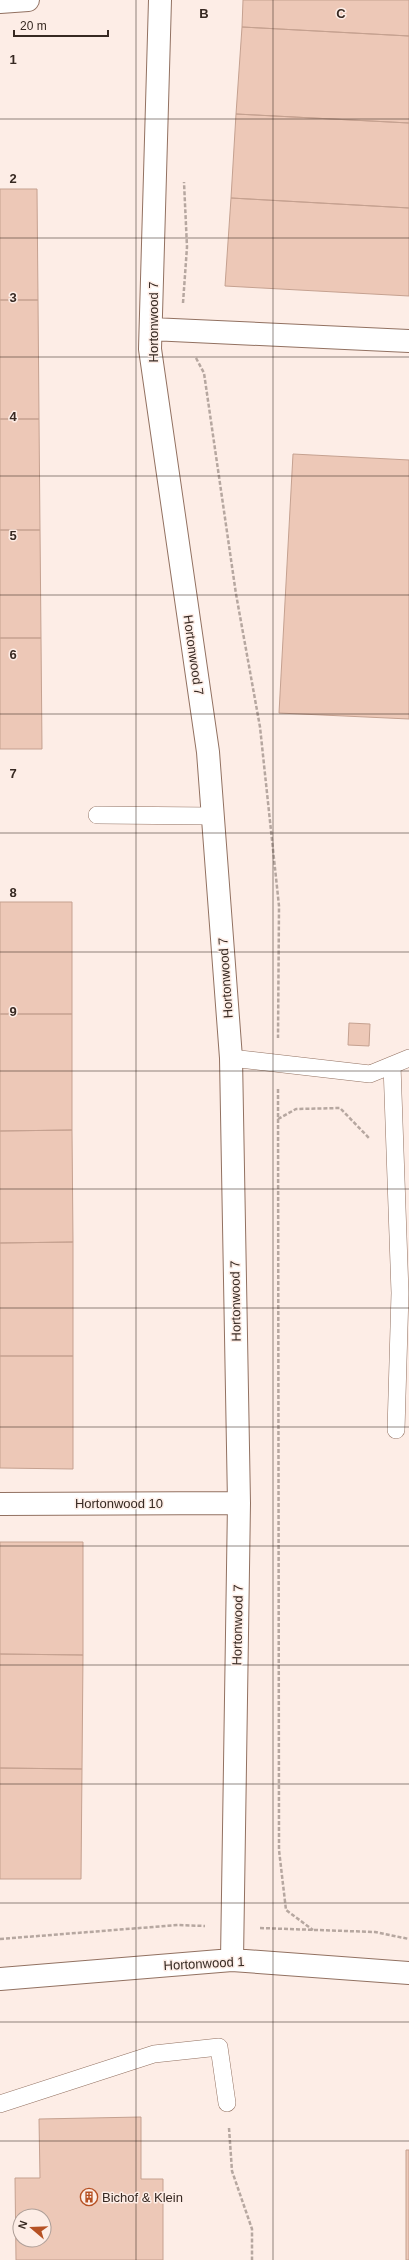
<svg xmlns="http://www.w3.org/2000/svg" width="409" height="2260" viewBox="0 0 409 2260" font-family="Arial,sans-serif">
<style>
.building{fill:#edc8b7;stroke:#c5a190;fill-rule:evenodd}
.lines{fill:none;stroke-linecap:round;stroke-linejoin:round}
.service-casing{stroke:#927161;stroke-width:18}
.minor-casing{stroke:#927161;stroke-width:24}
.path{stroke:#b6a7a0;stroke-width:2.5;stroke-dasharray:4 2;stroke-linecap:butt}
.service{stroke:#fff;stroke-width:17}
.minor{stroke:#fff;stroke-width:22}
.grid{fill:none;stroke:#372922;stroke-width:1;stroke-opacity:0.55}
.labels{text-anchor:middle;stroke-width:3;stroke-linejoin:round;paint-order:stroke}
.street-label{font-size:13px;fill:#372922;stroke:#fdede6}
.poi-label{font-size:13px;fill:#372922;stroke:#fdede6;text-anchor:start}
.grid-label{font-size:13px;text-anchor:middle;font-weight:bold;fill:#372922;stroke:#fdede6;stroke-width:3;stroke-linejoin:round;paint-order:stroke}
</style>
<rect width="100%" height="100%" fill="#fdede6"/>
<path class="building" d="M243,0H409V36L242,27Z
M242,27L409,36V123L236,114Z
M236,114L409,123V208L231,198Z
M0,189H37L38,300H0Z
M231,198L409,208V296L225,286Z
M0,300H38L39,419H0Z
M0,419H39L40,530H0Z
M293,454L409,460V719L279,713Z
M0,530H40L41,638H0Z
M0,638H41L42,749H0Z
M0,902H72V1014H0Z
M0,1014H72V1130L0,1131Z
M349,1023L370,1024L369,1046L348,1045Z
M72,1130L73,1242L0,1243V1131Z
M73,1242V1356H0V1243Z
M0,1356H73V1469L0,1468Z
M0,1542H83V1655L0,1654Z
M0,1654L83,1655L82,1769L0,1768Z
M0,1768L82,1769L81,1879H0Z
M141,2117V2179H163V2260H16L15,2178H40L39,2119ZM20,2216H44V2240H20Z
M406,2150H409V2260H406Z"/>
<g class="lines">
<defs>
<path id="service" d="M97,815L213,816
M231,1058L370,1074L409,1058
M392,1065L400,1293L396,1430
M0,2104L154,2054L219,2047L227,2103"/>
<path id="minor" d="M160,0L150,349L208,752L231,1058L239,1503L232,1960
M0,2L28,0
M151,329L409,341
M0,1504L239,1503
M0,1979L232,1960L409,1973"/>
</defs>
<use href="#service" class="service-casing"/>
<use href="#minor" class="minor-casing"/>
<path class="path" d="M183,303L187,247L184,182
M196,358L204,373L236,594L260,727L279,906L278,1038
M278,1089L279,1850L286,1910L313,1930
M278,1119L296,1109L340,1108L369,1138
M260,1928L375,1932L409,1939
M0,1939L178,1925L205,1926
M229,2128L232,2171L252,2229V2260"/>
<use href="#service" class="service"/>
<use href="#minor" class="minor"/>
</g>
<path class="grid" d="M136,0V2260M273,0V2260M0,119H409M0,238H409M0,357H409M0,476H409M0,595H409M0,714H409M0,833H409M0,952H409M0,1071H409M0,1189H409M0,1308H409M0,1427H409M0,1546H409M0,1665H409M0,1784H409M0,1903H409M0,2022H409M0,2141H409"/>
<defs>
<symbol id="building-ring" viewBox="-11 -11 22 22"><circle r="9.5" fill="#fdede6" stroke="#b65123" stroke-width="1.5"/><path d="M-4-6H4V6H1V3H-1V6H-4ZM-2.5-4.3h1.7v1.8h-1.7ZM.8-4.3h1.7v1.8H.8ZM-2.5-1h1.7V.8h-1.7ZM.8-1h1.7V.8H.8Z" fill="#b65123"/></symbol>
</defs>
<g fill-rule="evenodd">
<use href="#building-ring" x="79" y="2187" width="20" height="20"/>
</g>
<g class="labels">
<g class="street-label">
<text transform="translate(153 322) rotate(-90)" y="5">Hortonwood 7</text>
<text transform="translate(194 655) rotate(82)" y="5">Hortonwood 7</text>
<text transform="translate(225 978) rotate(-94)" y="5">Hortonwood 7</text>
<text transform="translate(235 1301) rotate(-91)" y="5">Hortonwood 7</text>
<text x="119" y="1508">Hortonwood 10</text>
<text transform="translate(237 1625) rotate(-89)" y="5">Hortonwood 7</text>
<text transform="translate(204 1963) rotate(-3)" y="5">Hortonwood 1</text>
</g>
<g class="poi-label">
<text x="102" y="2202">Bichof &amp; Klein</text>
</g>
</g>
<g class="grid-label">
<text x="204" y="18">B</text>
<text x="341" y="18">C</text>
<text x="13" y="64">1</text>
<text x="13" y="183">2</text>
<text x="13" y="302">3</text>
<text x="13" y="421">4</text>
<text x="13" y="540">5</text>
<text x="13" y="659">6</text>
<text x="13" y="778">7</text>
<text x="13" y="897">8</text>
<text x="13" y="1016">9</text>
</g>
<g transform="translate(32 2228) rotate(289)"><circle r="19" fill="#fdede6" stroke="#ae9f98"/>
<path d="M0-3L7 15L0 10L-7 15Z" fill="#b65123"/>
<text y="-6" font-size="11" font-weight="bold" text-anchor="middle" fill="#372922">N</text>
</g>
<path d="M14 30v6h94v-6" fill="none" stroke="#372922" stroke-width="2"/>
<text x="20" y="30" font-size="12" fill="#372922" stroke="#fdede6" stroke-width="3" paint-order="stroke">20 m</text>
</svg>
